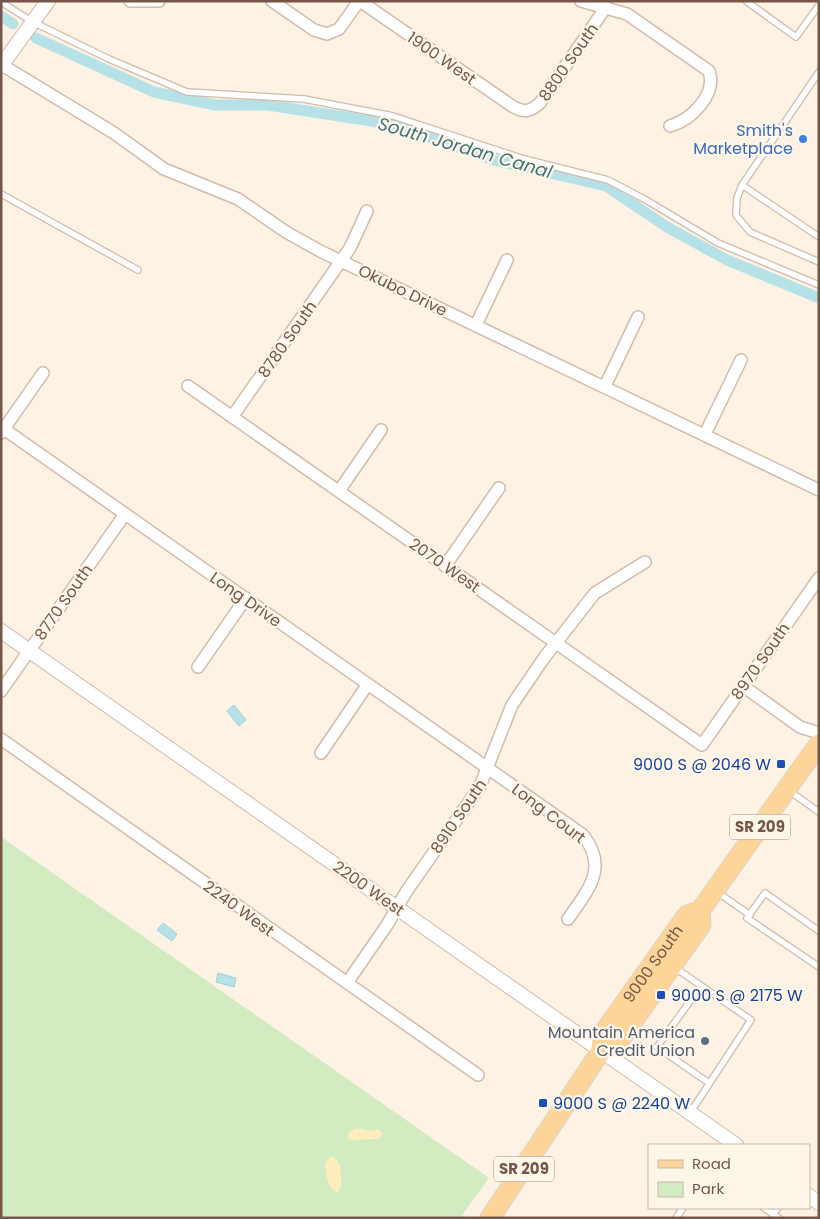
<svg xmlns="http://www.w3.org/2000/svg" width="820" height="1219" viewBox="0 0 820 1219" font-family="Poppins,sans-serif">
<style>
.green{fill:#d3ebc0}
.sand{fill:#feedbc}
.water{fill:#b6e2e7;stroke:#9cd2da}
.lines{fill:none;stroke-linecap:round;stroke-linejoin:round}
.canal{stroke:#b6e2e7;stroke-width:11}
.service-casing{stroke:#d1bbac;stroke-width:8}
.minor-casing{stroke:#d1bbac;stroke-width:14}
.tertiary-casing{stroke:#d1bbac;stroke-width:16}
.primary-casing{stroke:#dbd3cf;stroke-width:21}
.path{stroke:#d9b19c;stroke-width:2;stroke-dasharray:1 4;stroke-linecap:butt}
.service{stroke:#fff;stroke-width:5.5}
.minor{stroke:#fff;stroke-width:11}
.tertiary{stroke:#fff;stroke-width:14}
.primary{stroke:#fed598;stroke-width:19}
.shop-dot{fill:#3f7fe0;stroke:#fff6ea;stroke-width:2}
.transit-dot{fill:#1a4fb4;stroke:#fff6ea;stroke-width:2}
.service-dot{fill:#5c6f8a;stroke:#fff6ea;stroke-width:2}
.labels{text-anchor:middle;stroke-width:4.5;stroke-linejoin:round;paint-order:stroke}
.shield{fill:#fff6ea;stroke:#9f8679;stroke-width:1}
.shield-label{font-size:15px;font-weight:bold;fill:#765648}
.street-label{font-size:16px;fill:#765648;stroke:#fff6ea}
.shop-label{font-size:16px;fill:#366cbe;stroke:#fff6ea;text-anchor:end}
.transit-label{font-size:16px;fill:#164399;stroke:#fff6ea;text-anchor:start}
.service-label{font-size:16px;fill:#4e5e75;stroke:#fff6ea;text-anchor:end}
.water-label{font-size:18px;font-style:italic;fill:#3b747c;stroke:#fff6ea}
</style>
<rect width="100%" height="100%" fill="#fdf2e3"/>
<path class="green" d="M1,837L489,1178L460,1218H1Z"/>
<path class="sand" d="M356,1128L370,1131L378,1129L383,1134L379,1139L350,1140L348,1138L349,1132Z
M331,1156C343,1160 341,1177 341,1188L337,1193C327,1188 326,1173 325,1163Z"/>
<path class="water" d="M234,705L246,720L239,726L227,711Z
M163,923L177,934L172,941L157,930Z
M218,973L236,978L234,987L216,982Z"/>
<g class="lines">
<path class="canal" d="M1,16L13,24
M36,38L154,92L215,105H268L397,125L494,160L606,186L667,227L727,260L819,298"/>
<defs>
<path id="service" d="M746,1L796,37L819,5
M1,2L33,22L109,59L187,92L304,99L393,116L524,159L608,180L646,200L718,243L819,285
M819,72L742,185L737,198L736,215L750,232L819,262
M742,185L819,237
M1,194L138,270
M788,790L819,812
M717,892L750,915
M819,931L765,893L747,918L819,967
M674,967L751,1020L690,1113
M701,986L657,1047L709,1083
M764,1208L773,1214
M778,1208L773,1214L779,1218
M676,1218L683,1208"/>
<path id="minor" d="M130,1H159
M272,1L314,30L327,34L339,29L359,1
M360,1L512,106C524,113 530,112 540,103L606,7
M581,1L627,14L709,71C717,95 691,120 670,126
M2,65L114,133L164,169L238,199L286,232L320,251L819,490
M476,325L507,260
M188,386L702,745L819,578
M605,386L638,317
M232,417L350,248L367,211
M4,429L583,835C609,868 588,890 568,919
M1,433L43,373
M705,434L741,360
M339,491L381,430
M445,566L499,488
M198,667L246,598
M743,686L800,727L819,733
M1,691L125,514
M1,739L478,1075
M321,753L368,684
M347,983L387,925L406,892L480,786L512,705L544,658L595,593L645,562"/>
<path id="tertiary" d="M1,66L48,1
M1,631L736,1145
M809,1196L819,1203"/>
<g id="primary">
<path d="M601,1051L616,1045L701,925L700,911"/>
<path id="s1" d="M490,1218L601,1051L602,1035L687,915L700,911L819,744"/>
</g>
</defs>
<use href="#service" class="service-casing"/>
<use href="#minor" class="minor-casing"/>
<use href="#tertiary" class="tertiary-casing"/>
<use href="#primary" class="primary-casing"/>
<path class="path" d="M807,1218L810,1215"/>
<use href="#service" class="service"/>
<use href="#minor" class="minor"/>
<use href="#tertiary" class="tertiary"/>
<use href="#primary" class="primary"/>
</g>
<circle class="shop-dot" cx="803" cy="139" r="5"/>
<g class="transit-dot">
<rect x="776" y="759" width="10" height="10" rx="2.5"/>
<rect x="656" y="990" width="10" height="10" rx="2.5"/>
<rect x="538" y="1098" width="10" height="10" rx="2.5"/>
</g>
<circle class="service-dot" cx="705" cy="1041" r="5"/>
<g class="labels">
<g class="shield">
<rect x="730" y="814.5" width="60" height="25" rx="4"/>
<rect x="494" y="1156.5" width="60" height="25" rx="4"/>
</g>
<g class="shield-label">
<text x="760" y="832">SR 209</text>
<text x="524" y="1174">SR 209</text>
</g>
<g class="street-label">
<text transform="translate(442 58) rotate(35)" y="6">1900 West</text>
<text transform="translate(568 62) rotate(-55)" y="6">8800 South</text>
<text transform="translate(403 290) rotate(26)" y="6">Okubo Drive</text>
<text transform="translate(287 339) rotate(-55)" y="6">8780 South</text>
<text transform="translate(445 565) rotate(35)" y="6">2070 West</text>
<text transform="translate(246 599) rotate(35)" y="6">Long Drive</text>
<text transform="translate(63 602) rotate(-55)" y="6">8770 South</text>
<text transform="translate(760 661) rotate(-55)" y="6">8970 South</text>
<text transform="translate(549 813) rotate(37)" y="6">Long Court</text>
<text transform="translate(458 816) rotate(-56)" y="6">8910 South</text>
<text transform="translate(369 888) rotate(35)" y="6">2200 West</text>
<text transform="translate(239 908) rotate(36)" y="6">2240 West</text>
<text dy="6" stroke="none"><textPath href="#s1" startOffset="304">9000 South</textPath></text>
</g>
<g class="shop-label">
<text x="793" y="136">Smith's<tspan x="793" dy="18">Marketplace</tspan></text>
</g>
<g class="transit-label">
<text x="771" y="770" text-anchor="end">9000 S @ 2046 W</text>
<text x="671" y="1001">9000 S @ 2175 W</text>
<text x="553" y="1109">9000 S @ 2240 W</text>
</g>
<g class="service-label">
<text x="695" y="1038">Mountain America<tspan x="695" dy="18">Credit Union</tspan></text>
</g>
<g class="water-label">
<text transform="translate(465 148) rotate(16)" y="6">South Jordan Canal</text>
</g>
</g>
<rect width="820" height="1219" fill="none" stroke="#765648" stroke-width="5"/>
<rect x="648" y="1144" width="162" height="65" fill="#fff6ea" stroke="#c8b6a9"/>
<rect x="658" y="1160" width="25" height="8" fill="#fed598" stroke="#c8b6a9"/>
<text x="692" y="1169" font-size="15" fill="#765648">Road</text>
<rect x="658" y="1182" width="25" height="15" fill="#d3ebc0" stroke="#c8b6a9"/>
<text x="692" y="1194" font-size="15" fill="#765648">Park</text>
</svg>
